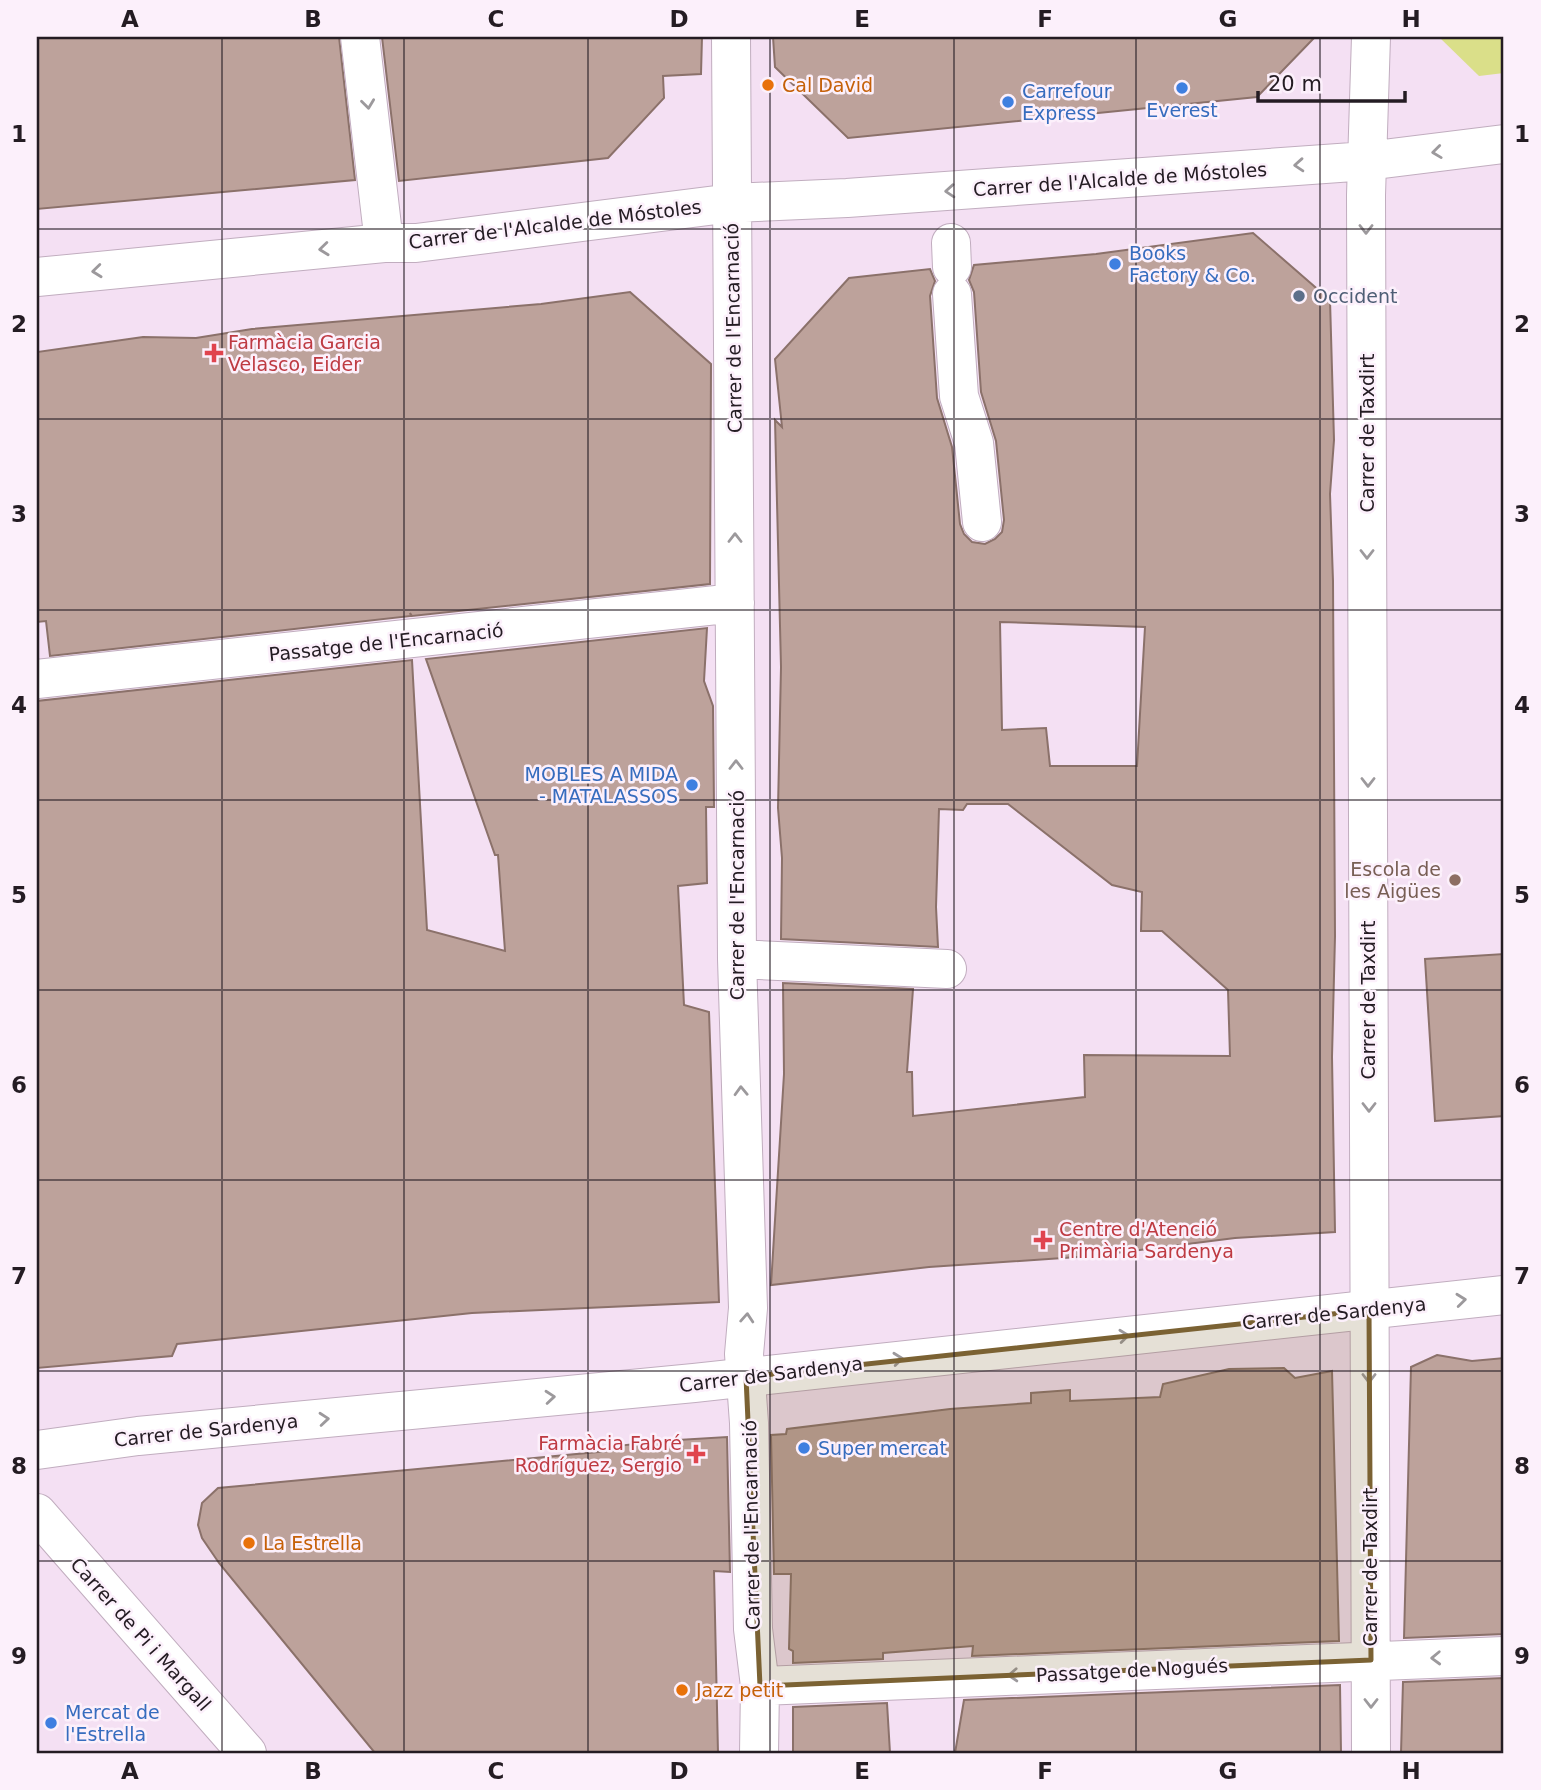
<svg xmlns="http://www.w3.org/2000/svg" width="1541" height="1790" viewBox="0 0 1541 1790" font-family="'DejaVu Sans',sans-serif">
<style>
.green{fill:#dadf89}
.building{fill:#bda29b;stroke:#8b716a;stroke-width:2;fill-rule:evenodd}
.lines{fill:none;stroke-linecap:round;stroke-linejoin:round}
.pedestrian-casing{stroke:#c1adbf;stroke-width:40}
.minor-casing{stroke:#c1adbf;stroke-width:40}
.tertiary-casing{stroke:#c1adbf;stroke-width:40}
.pedestrian{stroke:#fff;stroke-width:38}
.minor{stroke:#fff;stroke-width:38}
.tertiary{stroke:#fff;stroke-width:38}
.oneway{stroke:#9c999c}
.marked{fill:#7b6233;fill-opacity:0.2;stroke:#7b6233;stroke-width:5;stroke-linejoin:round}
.grid{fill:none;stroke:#241c23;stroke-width:2;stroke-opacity:0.55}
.food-dot{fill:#e8710a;stroke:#fcf0fb;stroke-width:2.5}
.shop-dot{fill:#3f7fe0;stroke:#fcf0fb;stroke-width:2.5}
.service-dot{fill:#5c6f8a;stroke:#fcf0fb;stroke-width:2.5}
.health-dot{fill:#e0444e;stroke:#fcf0fb;stroke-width:2.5}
.education-dot{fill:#8d6e63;stroke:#fcf0fb;stroke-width:2.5}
.labels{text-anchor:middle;stroke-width:5;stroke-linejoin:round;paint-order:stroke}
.food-label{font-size:19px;fill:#c56008;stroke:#fcf0fb;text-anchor:start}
.shop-label{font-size:19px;fill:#366cbe;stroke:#fcf0fb;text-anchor:start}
.street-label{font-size:19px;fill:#241c23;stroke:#fcf0fb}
.service-label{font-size:19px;fill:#4e5e75;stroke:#fcf0fb;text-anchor:start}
.health-label{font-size:19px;fill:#be3a42;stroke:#fcf0fb;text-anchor:start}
.education-label{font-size:19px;fill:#785e54;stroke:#fcf0fb;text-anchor:end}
.neatline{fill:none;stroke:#241c23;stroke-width:2.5}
.grid-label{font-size:23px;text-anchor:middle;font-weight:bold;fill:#241c23}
</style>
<rect width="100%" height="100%" fill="#f4e0f3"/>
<path class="green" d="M1439,37H1504V73L1479,76Z"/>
<path class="building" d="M37,37H339L355,180L37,209Z
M382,37H702L701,74L663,76L664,98L608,158L399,181Z
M773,37H1315L1257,97L848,138L775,67Z
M1253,233L1330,300L1334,440L1330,494L1333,581L1335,936L1332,1057L1335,1232L1235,1238L1092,1256L929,1267L771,1285L784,1074L783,983L913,989L907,1072H912L913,1116L1085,1097L1084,1055L1230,1056L1228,990L1162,931H1141L1142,892L1112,885L1008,804H967L963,810L939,809L936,907L938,947L781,939L782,858L778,808L781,667L775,420L782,427L775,359L849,278L930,269L935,281L930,296L937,398L952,447L960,524L964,534L972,542L985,544L995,539L1002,532L1004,520L996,441L981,392L974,292L969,280L974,265L1096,254ZM1000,622L1145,627L1137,766H1050L1046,728L1002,730Z
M630,292L711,364L710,584L412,616L410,613L411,616L50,656L46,621L37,622V352L143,337L196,338L252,329L541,304Z
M707,628L704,681L713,706L714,807H706L707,883L678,886L684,1005L709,1012L719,1302L472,1313L177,1344L172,1356L37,1368V701L412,660L427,930L505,951L498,855H495L426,659Z
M1504,954V1116L1435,1121L1425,959Z
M1437,1355L1472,1361L1504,1358V1634L1404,1638L1411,1367Z
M1284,1368L1295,1378L1332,1371L1339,1641L972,1656L973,1646L883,1653V1659L793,1663V1651L789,1649L791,1574H774L771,1435L786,1434L787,1429L950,1409L1031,1403V1393L1070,1390V1401L1160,1397L1163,1384L1229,1369Z
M727,1437L730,1572L714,1571L718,1753H375L219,1563L202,1538L198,1525L202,1503L218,1488L618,1450L617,1446L661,1441Z
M1504,1678V1753H1401L1403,1682Z
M1340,1685L1341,1753H955L964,1700Z
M887,1703L890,1753H793V1707Z"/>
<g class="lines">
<defs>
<path id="pedestrian" d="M951,243L952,267
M952,294L959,396L974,443L982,522"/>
<path id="minor" d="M360,37L384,243
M731,37L737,959L748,1308L744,1354L749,1423L753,1629L760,1686L759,1753
M37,277L384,243H416L732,203L847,198L1367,161L1504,144
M37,679L735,603
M737,959L947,969
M37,1513L247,1753
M760,1686L1504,1656
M1371,1753L1366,195L1371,37"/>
<path id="tertiary" d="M37,1450L138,1436L694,1383L1504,1295"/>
</defs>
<use href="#pedestrian" class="pedestrian-casing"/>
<use href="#minor" class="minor-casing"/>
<use href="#tertiary" class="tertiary-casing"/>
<use href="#pedestrian" class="pedestrian"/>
<use href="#minor" class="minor"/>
<use href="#tertiary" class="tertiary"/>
</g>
<defs><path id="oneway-chevron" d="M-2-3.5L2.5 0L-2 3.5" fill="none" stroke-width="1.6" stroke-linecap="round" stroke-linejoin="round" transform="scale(1.75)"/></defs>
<g class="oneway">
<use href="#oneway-chevron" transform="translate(368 104) rotate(83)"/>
<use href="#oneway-chevron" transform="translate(1437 152) rotate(173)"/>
<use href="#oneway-chevron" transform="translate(1299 165) rotate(176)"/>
<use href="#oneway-chevron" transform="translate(950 191) rotate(176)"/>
<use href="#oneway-chevron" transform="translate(1366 229) rotate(90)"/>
<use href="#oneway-chevron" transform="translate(324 249) rotate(174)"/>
<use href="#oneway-chevron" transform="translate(97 271) rotate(174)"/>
<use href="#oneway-chevron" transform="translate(735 538) rotate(-90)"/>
<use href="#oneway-chevron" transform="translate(1367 554) rotate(90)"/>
<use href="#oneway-chevron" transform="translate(736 765) rotate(-90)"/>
<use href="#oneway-chevron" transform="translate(1368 782) rotate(90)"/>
<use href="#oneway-chevron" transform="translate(741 1091) rotate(-92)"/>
<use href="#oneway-chevron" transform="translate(1369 1107) rotate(90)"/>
<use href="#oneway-chevron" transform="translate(1461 1300) rotate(-6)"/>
<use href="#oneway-chevron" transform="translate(747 1318) rotate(-86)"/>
<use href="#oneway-chevron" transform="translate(1124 1336) rotate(-6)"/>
<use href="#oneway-chevron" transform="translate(898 1359) rotate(-6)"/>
<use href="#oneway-chevron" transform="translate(1369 1378) rotate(90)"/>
<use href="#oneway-chevron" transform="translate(550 1397) rotate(-5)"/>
<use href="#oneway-chevron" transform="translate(324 1419) rotate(-5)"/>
<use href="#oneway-chevron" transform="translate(1436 1658) rotate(178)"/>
<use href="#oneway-chevron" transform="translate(1013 1675) rotate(177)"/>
<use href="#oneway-chevron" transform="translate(1371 1703) rotate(90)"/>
</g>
<path class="marked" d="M1369,1310L1371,1660L760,1686L746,1377Z"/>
<path class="grid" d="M222,37V1753M404,37V1753M588,37V1753M770,37V1753M954,37V1753M1136,37V1753M1320,37V1753M37,229H1504M37,419H1504M37,610H1504M37,800H1504M37,990H1504M37,1180H1504M37,1371H1504M37,1561H1504"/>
<g class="food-dot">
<circle cx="768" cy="85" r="7"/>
<circle cx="249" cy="1543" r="7"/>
<circle cx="682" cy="1690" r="7"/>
</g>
<g class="shop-dot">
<circle cx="1182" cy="88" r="7"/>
<circle cx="1008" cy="102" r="7"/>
<circle cx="1115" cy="264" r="7"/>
<circle cx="692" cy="785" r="7"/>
<circle cx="804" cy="1448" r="7"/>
<circle cx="51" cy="1723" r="7"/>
</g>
<circle class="service-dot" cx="1299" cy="296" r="7"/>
<g class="health-dot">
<path d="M210.5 342.5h7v7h7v7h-7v7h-7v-7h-7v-7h7z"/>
<path d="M1039.5 1229.5h7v7h7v7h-7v7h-7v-7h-7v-7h7z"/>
<path d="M692.5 1443.5h7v7h7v7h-7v7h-7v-7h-7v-7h7z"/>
</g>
<circle class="education-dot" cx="1455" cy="880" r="7"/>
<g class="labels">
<g class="food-label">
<text x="782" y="92">Cal David</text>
<text x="263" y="1550">La Estrella</text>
<text x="696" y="1697">Jazz petit</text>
</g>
<g class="shop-label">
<text x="1022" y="98">Carrefour<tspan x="1022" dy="22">Express</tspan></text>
<text x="1182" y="117" text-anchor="middle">Everest</text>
<text x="1129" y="260">Books<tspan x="1129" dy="22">Factory &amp; Co.</tspan></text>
<text x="678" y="781" text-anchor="end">MOBLES A MIDA<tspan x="678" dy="22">- MATALASSOS</tspan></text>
<text x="818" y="1455">Super mercat</text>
<text x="65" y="1719">Mercat de<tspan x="65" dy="22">l'Estrella</tspan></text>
</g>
<g class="street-label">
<text transform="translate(1120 179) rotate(-4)" y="7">Carrer de l'Alcalde de Móstoles</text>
<text transform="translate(555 224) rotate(-7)" y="7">Carrer de l'Alcalde de Móstoles</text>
<text transform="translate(733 328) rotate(-91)" y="7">Carrer de l'Encarnació</text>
<text transform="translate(1367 433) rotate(-90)" y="7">Carrer de Taxdirt</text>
<text transform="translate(386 642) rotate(-6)" y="7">Passatge de l'Encarnació</text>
<text transform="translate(737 895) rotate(-90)" y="7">Carrer de l'Encarnació</text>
<text transform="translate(1368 1000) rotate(-90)" y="7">Carrer de Taxdirt</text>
<text transform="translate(1334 1313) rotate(-6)" y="7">Carrer de Sardenya</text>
<text transform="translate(771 1374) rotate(-7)" y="7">Carrer de Sardenya</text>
<text transform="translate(206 1430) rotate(-6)" y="7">Carrer de Sardenya</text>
<text transform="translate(751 1525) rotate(-91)" y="7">Carrer de l'Encarnació</text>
<text transform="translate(1370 1567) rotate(-90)" y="7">Carrer de Taxdirt</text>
<text transform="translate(141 1634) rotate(48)" y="7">Carrer de Pi i Margall</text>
<text transform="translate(1132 1670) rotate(-3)" y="7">Passatge de Nogués</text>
</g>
<g class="service-label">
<text x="1313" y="303">Occident</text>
</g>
<g class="health-label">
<text x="228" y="349">Farmàcia Garcia<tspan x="228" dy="22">Velasco, Eider</tspan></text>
<text x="1059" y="1236">Centre d'Atenció<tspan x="1059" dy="22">Primària Sardenya</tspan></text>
<text x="682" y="1450" text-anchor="end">Farmàcia Fabré<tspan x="682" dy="22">Rodríguez, Sergio</tspan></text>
</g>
<g class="education-label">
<text x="1441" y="876">Escola de<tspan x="1441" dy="22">les Aigües</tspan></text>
</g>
</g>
<rect width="1541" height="1790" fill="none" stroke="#fcf0fb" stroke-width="77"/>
<path d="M1258 91v10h147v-10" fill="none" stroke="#241c23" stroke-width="3.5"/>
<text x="1268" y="91" font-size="21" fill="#241c23" stroke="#fcf0fb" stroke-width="5" paint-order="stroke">20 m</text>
<rect x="38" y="38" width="1464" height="1714" class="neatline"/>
<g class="grid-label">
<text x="130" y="27">A</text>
<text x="313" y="27">B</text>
<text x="496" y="27">C</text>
<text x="679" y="27">D</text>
<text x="862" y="27">E</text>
<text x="1045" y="27">F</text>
<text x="1228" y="27">G</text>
<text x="1411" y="27">H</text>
<text x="19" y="142">1</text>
<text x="1522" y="142">1</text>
<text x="19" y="332">2</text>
<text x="1522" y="332">2</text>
<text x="19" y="522">3</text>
<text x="1522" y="522">3</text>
<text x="19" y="713">4</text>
<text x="1522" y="713">4</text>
<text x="19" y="903">5</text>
<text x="1522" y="903">5</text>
<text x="19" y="1093">6</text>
<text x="1522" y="1093">6</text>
<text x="19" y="1284">7</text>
<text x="1522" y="1284">7</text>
<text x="19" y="1474">8</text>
<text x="1522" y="1474">8</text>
<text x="19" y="1664">9</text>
<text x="1522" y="1664">9</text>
<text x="130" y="1779">A</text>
<text x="313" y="1779">B</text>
<text x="496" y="1779">C</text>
<text x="679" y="1779">D</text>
<text x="862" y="1779">E</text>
<text x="1045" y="1779">F</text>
<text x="1228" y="1779">G</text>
<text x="1411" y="1779">H</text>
</g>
</svg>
